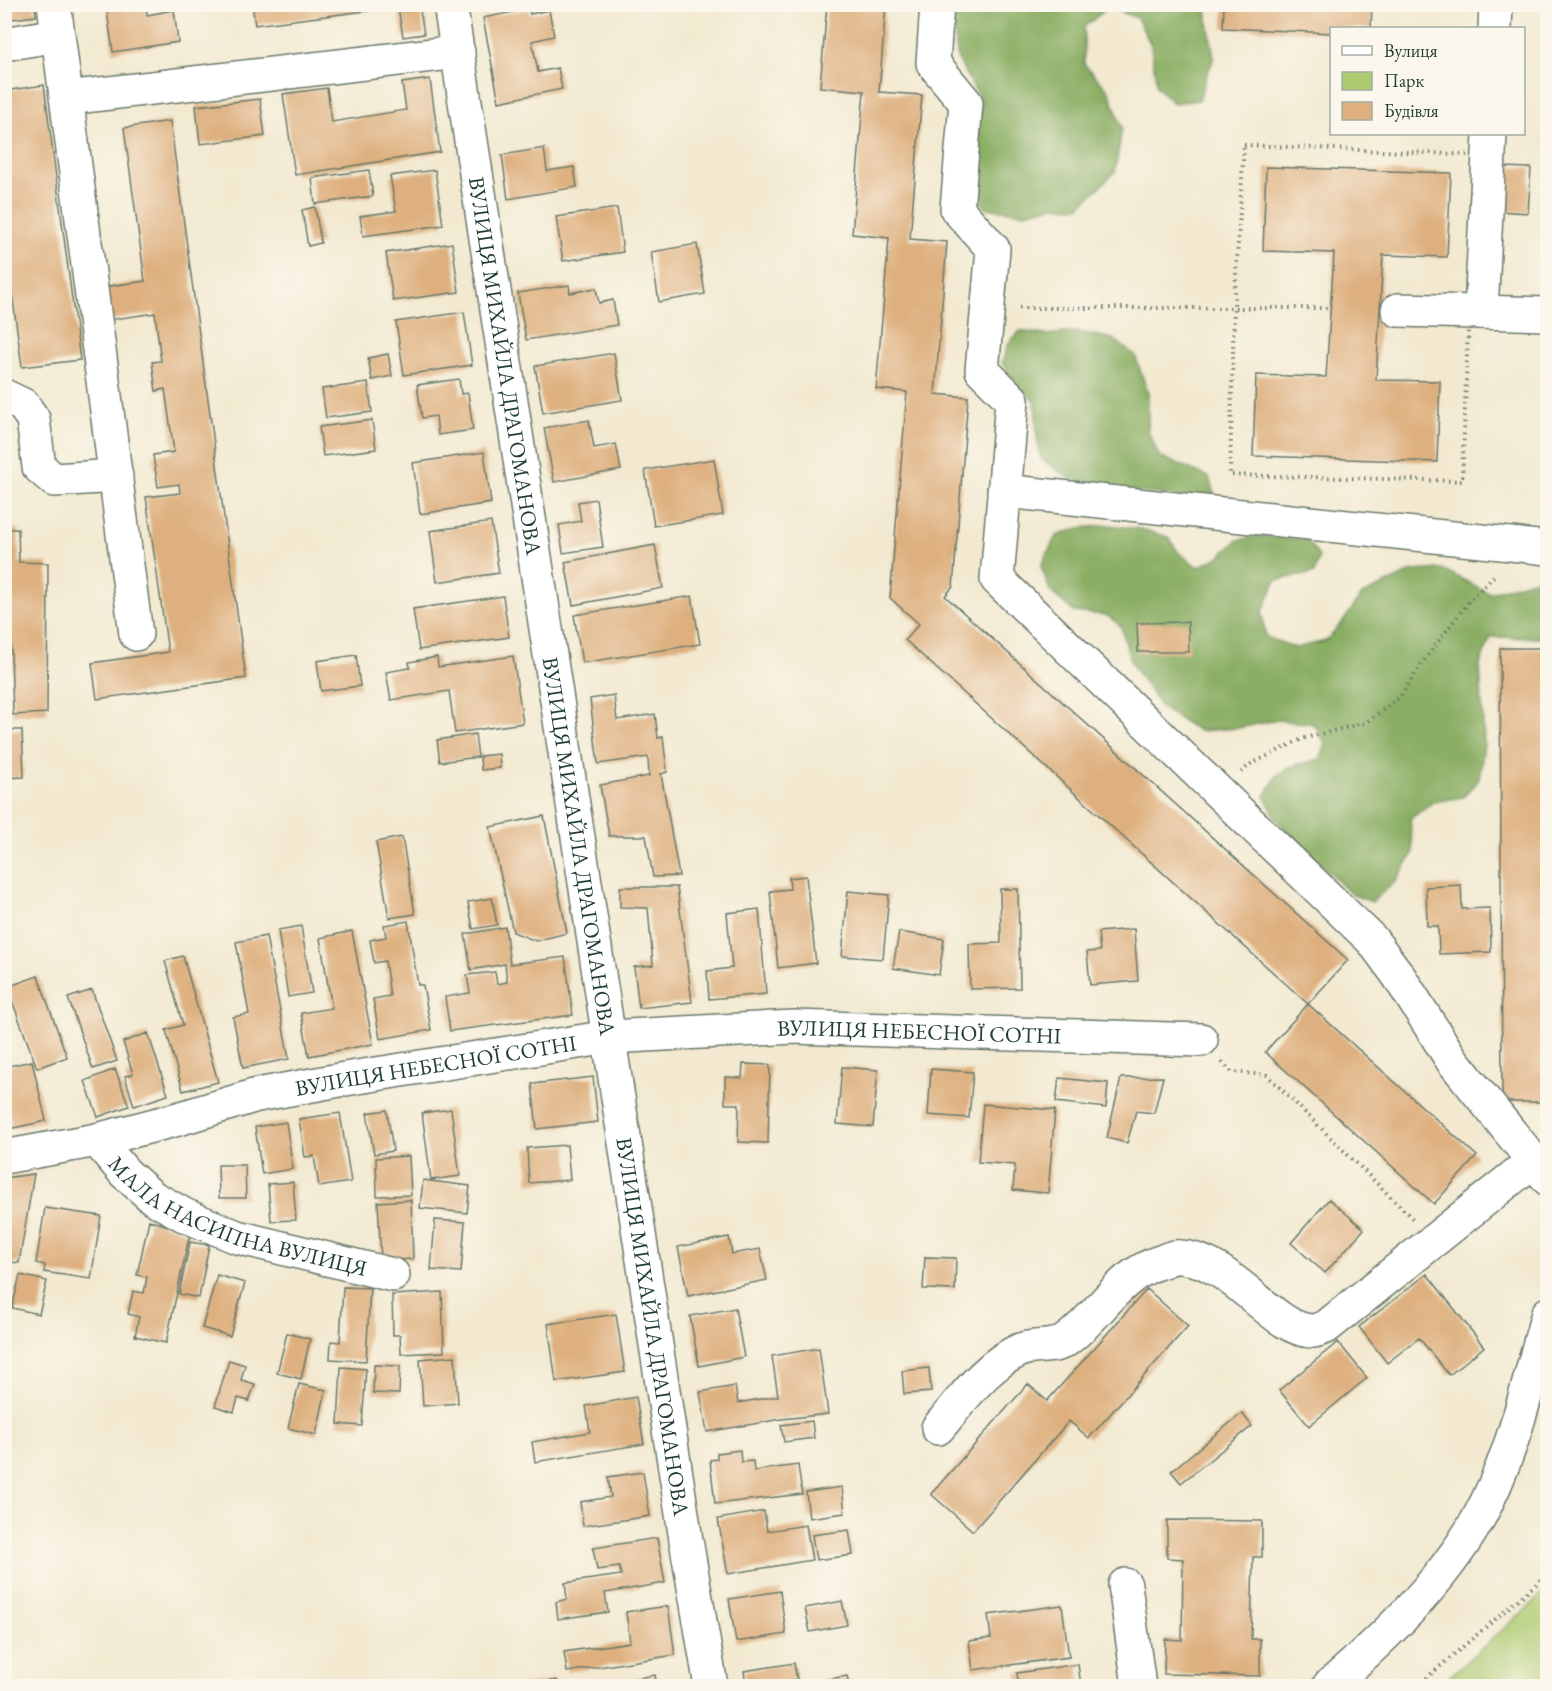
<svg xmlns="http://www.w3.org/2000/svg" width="1552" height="1691" viewBox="0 0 1552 1691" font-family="'EB Garamond',serif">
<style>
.green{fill:#aeca71;stroke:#668452;stroke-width:1.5}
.forest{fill:#8aae63;stroke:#54764c;stroke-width:1.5}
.building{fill:#deb07f}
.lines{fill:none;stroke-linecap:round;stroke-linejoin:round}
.minor-casing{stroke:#69796b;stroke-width:36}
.path{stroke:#69796b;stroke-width:4;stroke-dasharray:1.5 4.5;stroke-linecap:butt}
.minor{stroke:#fff;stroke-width:33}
.labels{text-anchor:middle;stroke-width:4.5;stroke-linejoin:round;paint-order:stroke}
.street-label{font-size:22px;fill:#1f3d34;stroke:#fbf7ec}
</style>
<rect width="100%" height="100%" fill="#fbf7ec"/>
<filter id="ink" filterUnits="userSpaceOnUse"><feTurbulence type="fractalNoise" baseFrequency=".0167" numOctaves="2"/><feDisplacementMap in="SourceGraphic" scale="12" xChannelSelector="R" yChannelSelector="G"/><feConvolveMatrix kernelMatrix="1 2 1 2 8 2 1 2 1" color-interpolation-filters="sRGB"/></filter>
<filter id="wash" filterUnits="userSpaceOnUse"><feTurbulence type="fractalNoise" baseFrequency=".008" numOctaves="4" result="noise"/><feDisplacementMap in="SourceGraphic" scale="24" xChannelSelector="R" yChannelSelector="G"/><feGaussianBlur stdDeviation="1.35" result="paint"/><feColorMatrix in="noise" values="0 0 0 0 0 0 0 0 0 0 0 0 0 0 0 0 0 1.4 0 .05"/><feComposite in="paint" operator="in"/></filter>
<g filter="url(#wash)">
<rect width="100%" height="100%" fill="#f2e9d0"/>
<path class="green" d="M1547,1590V1686H1439L1543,1594Z"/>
<path class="forest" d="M950,5H1205L1214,58L1206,77L1199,100L1173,103L1157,87L1151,45L1137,18L1109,7L1084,27V64L1109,91L1122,128L1115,172L1079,207L1053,206L1025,213L986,208L973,192L980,99L958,60Z
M1020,331L1045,335L1078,332L1113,339L1135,355L1148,393V431L1159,456L1209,477L1216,501L1103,488L1069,478L1041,459L1037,437L1035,401L1016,384L1002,362L1009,343Z
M1109,525L1140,529L1168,537L1178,552L1198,567L1219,557L1238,540L1263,536L1307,540L1319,557L1314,573L1276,580L1262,613L1266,637L1296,648L1326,641L1345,619L1362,595L1413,571L1442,569L1489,593L1540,578L1547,591V635L1544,638L1491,637L1480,664L1484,744L1479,779L1463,797L1433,802L1410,819L1413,853L1397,880L1372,902L1351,894L1276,819L1265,796L1277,775L1296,765L1320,759L1326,745L1314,724L1277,720L1238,728L1199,731L1161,708L1131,663L1121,626L1106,615L1074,612L1050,591L1041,566L1056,536L1079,528Z"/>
<g id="blocks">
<path class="building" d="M4,4H35L36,16L4,20Z
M106,4H146L147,15L174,10L178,42L113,52Z
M252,4H372L373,10L255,25Z
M419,4L424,34L403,37L398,7Z
M827,4H886L879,92L922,95L910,239L947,242L935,394L968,397L953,587L945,596L1348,960L1308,1004L905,640L919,624L890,598L907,392L876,389L889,238L852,234L864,91L820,87Z
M1224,4H1372L1371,28H1332V33L1223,28Z
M529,9L530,14L549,10L554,36L532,41L538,72L558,68L562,89L499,102L483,18Z
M430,79L440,152L295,175L283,94L327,88L332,122L406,110L402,83Z
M44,85L80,360L22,367L4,233V91Z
M260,99L265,136L200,144L196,106Z
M170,121L246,678L97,699L92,663L168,652L146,497L180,493L179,484L158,487L153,455L174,452L165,389L156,391L152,362L161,361L155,313L108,320L103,287L145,281L124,128Z
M544,148L547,171L574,167L577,187L508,199L502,155Z
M1266,167L1451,173L1447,257L1383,255L1376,380L1440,381L1437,462L1253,456L1256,375L1326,377L1334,253L1263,251Z
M1499,167L1531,168L1528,213L1497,211Z
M369,170L373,196L315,204L312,178Z
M435,170L443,225L363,236L360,216L396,211L390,176Z
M315,207L321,243L308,246L302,210Z
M617,208L623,252L563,261L556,217Z
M452,243L459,292L393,301L386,253Z
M697,244L705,294L659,302L651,252Z
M569,285L570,293L596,288L599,303L613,300L617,325L526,340L518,293Z
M464,312L472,365L404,375L396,322Z
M614,353L622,400L543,413L535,366Z
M388,354L392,376L372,380L368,358Z
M459,379L461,394L468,393L473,430L438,435L436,416L422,418L417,385Z
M368,383L372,412L326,418L322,389Z
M372,420L376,449L323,456L319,427Z
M589,420L594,448L616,444L621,470L554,482L544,428Z
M484,452L491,503L420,514L413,463Z
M714,459L723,515L654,526L645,470Z
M596,499L603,547L563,553L559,525L581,521L578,502Z
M491,522L499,573L437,582L430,531Z
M4,529H18L19,562L48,563L47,713L13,715L9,586H4Z
M655,545L663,588L573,605L565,562Z
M503,596L509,637L419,650L413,609Z
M692,596L700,644L582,663L574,615Z
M1188,622L1189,652H1138L1137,623Z
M1500,648H1548V1102H1502Z
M356,655L360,686L321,691L317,661Z
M513,656L523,723L455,733L449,691L391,700L386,672L410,668L409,662L437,657L438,667Z
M614,695L617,720L655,714L658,738L663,737L667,772L661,774L679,876L653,877L646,836H609L600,785L649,776L648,757L598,764L590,699Z
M4,730H22L24,777L4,778Z
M475,734L478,757L440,762L437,740Z
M499,754L500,768L481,770L480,756Z
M544,816L567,933L536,941L513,932L490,827Z
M402,837L415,914L389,918L376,842Z
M806,876L816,963L778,968L770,891L790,889L789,878Z
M1461,885L1462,909L1490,908L1491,952L1439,954L1438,926H1427L1426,887Z
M620,887H677L692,1002L639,1008L634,967L653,965L648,908L620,907Z
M1000,889H1018L1020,988L970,989L969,944L1001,943Z
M848,891L889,895L883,959L842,956Z
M492,898L497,925L473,929L468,902Z
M759,909L766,994L709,999L707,971L732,968L727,913Z
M408,921L418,985H423L431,1030L380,1039L373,999L390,996L385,961L374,963L370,940L386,937L384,925Z
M301,926L312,993L288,997L278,930Z
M505,927L510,964L565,957L573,1015L450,1031L445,997L470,993L467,975L495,972L497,984L507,982L505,964L471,970L465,934Z
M1134,929L1138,981L1090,985L1087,952L1100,951L1098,932Z
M352,931L373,1044L309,1056L301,1013L332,1008L320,938Z
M899,932L944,939L939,975L893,968Z
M266,936L289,1059L243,1068L233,1017L249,1014L236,942Z
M183,956L218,1082L183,1091L166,1030L183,1025L165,961Z
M38,976L67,1057L37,1068L7,987Z
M92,990L117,1061L93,1069L68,998Z
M1308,1004L1477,1156L1434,1204L1265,1052Z
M148,1033L168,1095L134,1106L125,1076L133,1074L123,1042Z
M32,1061L46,1121L13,1128L4,1091V1067Z
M743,1064L770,1065L768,1143L738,1142L739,1104H725V1077L742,1078Z
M842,1067L878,1070L873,1127L837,1124Z
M115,1069L129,1106L98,1117L85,1081Z
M931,1069L973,1072L969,1118L928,1115Z
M593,1077L598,1122L537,1129L532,1084Z
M1163,1077L1154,1113L1136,1111L1127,1143L1107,1138L1121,1078Z
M1059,1078L1108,1083L1106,1108L1056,1102Z
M983,1104L1055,1110L1048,1193L1013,1190L1015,1165L978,1162Z
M451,1109L460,1176L431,1180L422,1113Z
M387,1110L393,1151L374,1154L367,1113Z
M340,1113L351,1182L319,1187L314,1156L305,1157L299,1119Z
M286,1122L293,1169L262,1174L255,1127Z
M567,1145L570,1180L529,1183L527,1148Z
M409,1156L411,1195L377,1196L376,1158Z
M218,1165H245L246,1198H219Z
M34,1174L19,1263L4,1261V1178Z
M423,1180L470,1186L467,1213L420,1208Z
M293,1182L296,1220L271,1221L268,1184Z
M1329,1199L1364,1229L1325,1273L1291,1243Z
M411,1200L413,1259L381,1261L378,1202Z
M45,1208L101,1216L91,1279L44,1272L45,1265L36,1263Z
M149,1220L190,1233L166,1343L135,1336L139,1317L128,1314L133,1291L144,1293L147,1277L137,1275Z
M435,1220L465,1222L461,1272L431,1270Z
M729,1237L732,1254L760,1249L767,1280L688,1296L678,1247Z
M190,1242L209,1245L199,1298L179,1294Z
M925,1257L956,1258L955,1290L923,1289Z
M1427,1274L1484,1347L1449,1375L1419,1338L1387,1363L1359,1327Z
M20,1275L47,1281L39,1314L12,1308Z
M217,1275L245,1283L230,1336L202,1328Z
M343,1287L370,1288L366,1361L330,1359L331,1341L340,1342Z
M1147,1289L1188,1326L1089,1438L1069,1421L973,1531L931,1494L1028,1384L1047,1401Z
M442,1292L444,1352L401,1354L400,1335H393L392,1295Z
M735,1308L744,1357L699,1366L690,1316Z
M616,1314L625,1372L556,1382L548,1324Z
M287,1333L310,1339L301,1379L277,1373Z
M1338,1342L1367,1378L1309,1426L1279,1390Z
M819,1348L828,1414L782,1419L707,1432L700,1392L735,1386L738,1403L778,1396L772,1356Z
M455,1356L458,1403L423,1406L420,1359Z
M229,1360L245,1365L241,1380L255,1384L249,1401L238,1398L234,1412L215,1406Z
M374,1365L400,1366L399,1394L373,1393Z
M341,1367L366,1369L362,1426L338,1424Z
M929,1368L931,1392L904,1394L902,1371Z
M299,1384L326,1390L316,1435L288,1428Z
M636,1397L644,1444L535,1462L532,1442L590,1432L586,1406Z
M1242,1413L1252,1426L1181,1483L1171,1471Z
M812,1421L814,1438L784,1442L781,1425Z
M740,1450L741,1462L753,1461L754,1471L798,1465L802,1494L715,1504L710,1460L717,1459V1453Z
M643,1472L650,1516L583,1526L580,1502L611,1497L608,1477Z
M842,1487L845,1513L809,1518L806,1492Z
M764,1511L767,1531L806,1525L812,1560L728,1574L718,1519Z
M1167,1520L1262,1521V1557H1253L1251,1639H1260V1676L1164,1674L1165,1639L1182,1640L1183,1559L1167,1558Z
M849,1530L853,1555L816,1560L812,1535Z
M657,1538L665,1583L605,1593L608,1612L558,1619L556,1602L567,1599L565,1583L621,1575L619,1567L597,1570L593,1548Z
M780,1591L786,1634L736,1642L729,1599Z
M842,1601L847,1625L810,1632L805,1608Z
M1062,1605L1069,1657L973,1670L969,1641L991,1638L988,1615Z
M668,1606L675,1655L567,1672L564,1652L630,1642L626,1612Z
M794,1663L798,1686H746L744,1671Z
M1078,1664L1081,1686H1019L1017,1673Z
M655,1675L657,1686H597V1685Z
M847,1676L849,1686H803L802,1683Z
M557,1680L558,1686H524L523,1685Z"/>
</g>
</g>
<g filter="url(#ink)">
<use href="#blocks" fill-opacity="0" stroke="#69796b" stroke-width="1.5"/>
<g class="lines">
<defs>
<g id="minor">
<path d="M54,4L136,634"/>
<path id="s1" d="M450,4L686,1540L711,1686"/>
<path d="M937,4L933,63L966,103L957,209L993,249L982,370L1012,400L997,579L1372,940L1398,975L1452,1060L1548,1179"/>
<path d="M1495,28L1496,4"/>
<path d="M4,44L58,35"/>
<path d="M67,98L458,52"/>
<path d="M1398,310L1548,314"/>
<path d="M1481,312L1490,134"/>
<path d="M4,396L23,405L33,419L39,467L54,480L116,476"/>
<path d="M1004,491L1548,548"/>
<path id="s2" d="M97,1140L125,1173L152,1197L184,1215L237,1237L393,1275"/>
<path id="s3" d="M4,1157L97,1140L178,1119L257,1095L345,1079L609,1037L794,1027L1201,1040"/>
<path d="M938,1428C962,1400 986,1365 1020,1350C1034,1344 1052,1349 1065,1341C1102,1315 1116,1275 1163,1261C1168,1259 1174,1256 1180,1257C1232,1259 1274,1332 1313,1331C1317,1331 1322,1328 1326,1327L1533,1161"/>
<path d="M1125,1585L1139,1686"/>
<path d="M1329,1686C1384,1638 1440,1585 1477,1521C1513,1457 1528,1383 1548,1314"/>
</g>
</defs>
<use href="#minor" class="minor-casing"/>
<path class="path" d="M1244,145L1475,155L1462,481L1230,475L1234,308Z
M1019,308H1330
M1241,772L1251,764L1302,739L1367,722L1400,697L1425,659L1470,600L1494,576
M1222,1062L1232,1072L1267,1075L1413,1219
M1417,1686L1548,1574"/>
<use href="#minor" class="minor"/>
</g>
</g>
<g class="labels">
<g class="street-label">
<text dy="8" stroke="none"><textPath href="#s1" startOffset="366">ВУЛИЦЯ МИХАЙЛА ДРАГОМАНОВА</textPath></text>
<text dy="8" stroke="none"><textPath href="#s1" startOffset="852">ВУЛИЦЯ МИХАЙЛА ДРАГОМАНОВА</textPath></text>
<text dy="8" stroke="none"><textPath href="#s3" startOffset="928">ВУЛИЦЯ НЕБЕСНОЇ СОТНІ</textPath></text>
<text dy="8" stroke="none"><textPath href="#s3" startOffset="442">ВУЛИЦЯ НЕБЕСНОЇ СОТНІ</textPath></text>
<text dy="8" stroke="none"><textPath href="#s2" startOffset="166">МАЛА НАСИПНА ВУЛИЦЯ</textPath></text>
<text dy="8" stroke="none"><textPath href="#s1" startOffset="1338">ВУЛИЦЯ МИХАЙЛА ДРАГОМАНОВА</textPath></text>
</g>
</g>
<rect width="1552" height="1691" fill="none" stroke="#fbf7ec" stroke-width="24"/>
<rect x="1330" y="27" width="195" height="108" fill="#fbf7ec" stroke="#a3ada2" stroke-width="1.5"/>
<rect x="1342" y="46" width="30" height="9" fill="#ffffff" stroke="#a3ada2" stroke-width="1.5"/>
<text x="1384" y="57" font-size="18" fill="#1f3d34">Вулиця</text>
<rect x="1342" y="72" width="30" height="18" fill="#aeca71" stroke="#a3ada2" stroke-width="1.5"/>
<text x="1384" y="87" font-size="18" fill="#1f3d34">Парк</text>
<rect x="1342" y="102" width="30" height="18" fill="#deb07f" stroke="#a3ada2" stroke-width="1.5"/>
<text x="1384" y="117" font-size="18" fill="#1f3d34">Будівля</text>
</svg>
